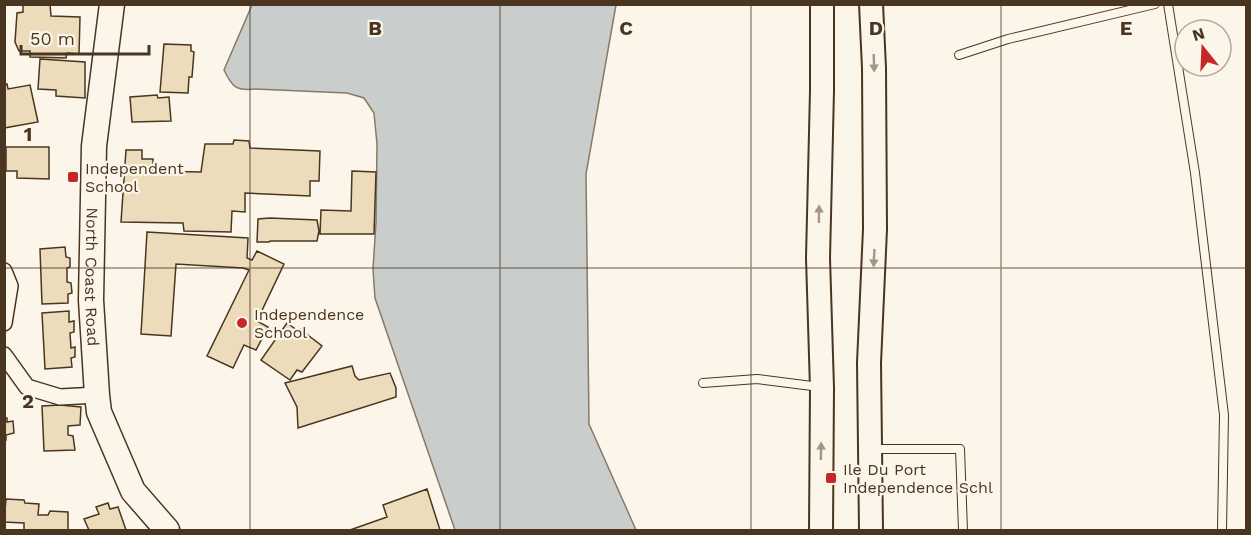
<svg xmlns="http://www.w3.org/2000/svg" width="1251" height="535" viewBox="0 0 1251 535" font-family="'Work Sans',sans-serif">
<style>
.water{fill:#c9cecd;stroke:#887966;stroke-width:1.5}
.building{fill:#ecdcbc;stroke:#4a3520;stroke-width:1.5}
.lines{fill:none;stroke-linecap:round;stroke-linejoin:round}
.lane-casing{stroke:#4a3520;stroke-width:10}
.street-casing{stroke:#4a3520;stroke-width:18}
.secondary-casing{stroke:#4a3520;stroke-width:26}
.primary-casing{stroke:#4a3520;stroke-width:27}
.lane{stroke:#fbf6e9;stroke-width:8}
.street{stroke:#fbf6e9;stroke-width:15}
.secondary{stroke:#fbf6e9;stroke-width:22}
.primary{stroke:#fbf6e9;stroke-width:24}
.oneway{fill:#a29684}
.grid{fill:none;stroke:#4a3520;stroke-width:1.5;stroke-opacity:0.55}
.poi-dot{fill:#c62828;stroke:#fbf6e9;stroke-width:2}
.labels{text-anchor:middle;stroke-width:4.5;stroke-linejoin:round;paint-order:stroke}
.poi-label{font-size:16px;fill:#4a3520;stroke:#fbf6e9;text-anchor:start}
.street-label{font-size:16px;fill:#4a3520;stroke:#fbf6e9}
.grid-label{font-size:20px;text-anchor:middle;font-weight:bold;fill:#4a3520;stroke:#fbf6e9;stroke-width:4.5;stroke-linejoin:round;paint-order:stroke}
</style>
<rect width="100%" height="100%" fill="#fbf6e9"/>
<path class="water" d="M252,5H616L586,174L589,424L636,530H455L375,298L373,269L376,223L377,144L374,113L364,98L347,93L255,89C236,91 232,87 224,70Z"/>
<path class="building" d="M23,4H50L51,16L80,17L79,54L67,53L66,58L30,57V51H19L15,42L17,13L23,12Z
M164,44L191,45V51L194,52L192,77H189L188,93L160,92Z
M40,59L85,62V98L56,96V90L38,89Z
M7,84L8,89L30,85L38,122L4,128V85Z
M157,95L158,98L169,97L171,121L132,122L130,97Z
M234,140L249,141L250,148L320,151L319,181H310V196L245,193V212L232,211L231,232L184,231L183,223L121,222L126,150H142V159H153V171L201,172L205,144H233Z
M6,147H49V179L17,178V171H6Z
M352,171L376,172L374,234H320L321,210L351,211Z
M270,218L317,220L319,231L317,241H270L269,242H257L258,219Z
M147,232L248,238L247,258L252,260L257,251L284,264L257,321L268,327L256,350L244,345L233,368L207,356L249,270L243,268L176,264L171,336L141,334Z
M65,247L66,257L70,258V267L67,268V282L71,283L72,293L68,294V303L42,304L40,249Z
M69,311V322L74,321V332L70,333L71,348L75,347V357L71,358L72,367L45,369L42,313Z
M287,323L297,330L300,329L322,346L302,372L297,370L290,380L261,360Z
M352,366L355,376L359,380L390,373L396,388V397L298,428L297,407L285,383Z
M60,405L81,407L80,425L68,426V435L73,436L75,450L44,451L42,406Z
M4,417L7,418V422L13,421L14,433L6,435V440H4Z
M427,489L440,530H350L387,517L383,505Z
M6,499L24,500L25,503L39,504L38,515H48L50,511L68,512V530H24V523L4,522Z
M108,503L110,509L118,507L126,530H89L84,519L99,514L96,507Z"/>
<g class="lines">
<defs>
<path id="lane" d="M1168,4L1195,173L1224,415L1222,530
M959,55L1008,39L1155,4
M703,383L757,379L820,387
M874,449H960L963,530"/>
<path id="street" d="M4,271L10,286L4,323
M4,355L27,387L60,397L97,395"/>
<path id="secondary" d="M821,530L822,388L818,258L822,91V4
M871,530L869,363L875,229L874,68L871,4"/>
<g id="primary">
<path id="s1" d="M112,4L94,146L91,300L97,395L99,412L133,491L167,530"/>
</g>
</defs>
<use href="#lane" class="lane-casing"/>
<use href="#street" class="street-casing"/>
<use href="#secondary" class="secondary-casing"/>
<use href="#primary" class="primary-casing"/>
<use href="#lane" class="lane"/>
<use href="#street" class="street"/>
<use href="#secondary" class="secondary"/>
<use href="#primary" class="primary"/>
</g>
<defs><path id="oneway-solid" d="M-6-.8H1V-3.2L6.5 0L1 3.2V.8H-6Z" transform="scale(1.5)"/></defs>
<g class="oneway">
<use href="#oneway-solid" transform="translate(874 63) rotate(88)"/>
<use href="#oneway-solid" transform="translate(819 214) rotate(-89)"/>
<use href="#oneway-solid" transform="translate(874 258) rotate(93)"/>
<use href="#oneway-solid" transform="translate(821 451) rotate(-89)"/>
</g>
<path class="grid" d="M250,4V530M500,4V530M751,4V530M1001,4V530M4,268H1246"/>
<g class="poi-dot">
<rect x="67" y="171" width="12" height="12" rx="3"/>
<circle cx="242" cy="323" r="6"/>
<rect x="825" y="472" width="12" height="12" rx="3"/>
</g>
<g class="labels">
<g class="poi-label">
<text x="85" y="174">Independent<tspan x="85" dy="18">School</tspan></text>
<text x="254" y="320">Independence<tspan x="254" dy="18">School</tspan></text>
<text x="843" y="475">Ile Du Port<tspan x="843" dy="18">Independence Schl</tspan></text>
</g>
<g class="street-label">
<text dy="6" stroke="none"><textPath href="#s1" startOffset="274">North Coast Road</textPath></text>
</g>
</g>
<g class="grid-label">
<text x="375" y="35">B</text>
<text x="626" y="35">C</text>
<text x="876" y="35">D</text>
<text x="1126" y="35">E</text>
<text x="28" y="141">1</text>
<text x="28" y="408">2</text>
</g>
<rect width="1251" height="535" fill="none" stroke="#4a3520" stroke-width="12"/>
<g transform="translate(1203 48) rotate(342)"><circle r="28" fill="#fbf6e9" stroke="#b4a999" stroke-width="1.5"/>
<path d="M0-4.5L10 22L0 15L-10 22Z" fill="#c62828"/>
<text y="-9" font-size="16" font-weight="bold" text-anchor="middle" fill="#4a3520">N</text>
</g>
<path d="M21 45v9h128v-9" fill="none" stroke="#4a3520" stroke-width="3"/>
<text x="30" y="45" font-size="18" fill="#4a3520" stroke="#fbf6e9" stroke-width="4.5" paint-order="stroke">50 m</text>
</svg>
